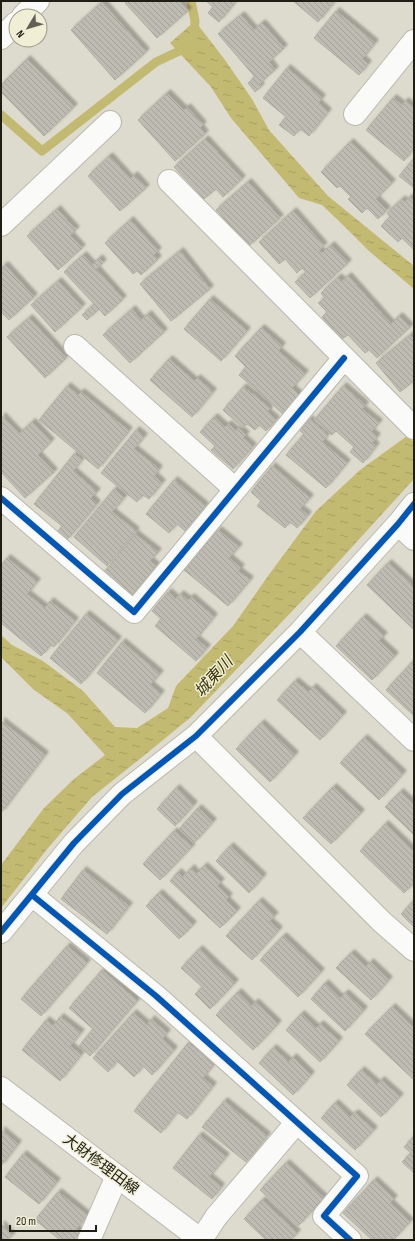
<svg xmlns="http://www.w3.org/2000/svg" width="415" height="1241" viewBox="0 0 415 1241" font-family="'Sofia Sans Condensed','Noto Sans JP',sans-serif">
<style>
.water{fill:url(#water-ripples)}
.lines{fill:none;stroke-linecap:round;stroke-linejoin:round}
.stream{stroke:#c2ba71;stroke-width:9}
.building{fill:url(#building-back-hatch);stroke:#b1b0a4;filter:url(#shadow)}
.street-casing{stroke:#bab9ae;stroke-width:24}
.secondary-casing{stroke:#bab9ae;stroke-width:24}
.street{stroke:#fafaf8;stroke-width:22}
.secondary{stroke:#fafaf8;stroke-width:22}
.cycleway-casing{stroke:#f0eed4;stroke-width:8}
.cycleway{stroke:#0057b8;stroke-width:6}
.labels{text-anchor:middle;stroke-width:3;stroke-linejoin:round;paint-order:stroke}
.street-label{font-size:15px;fill:#1f1e15;stroke:#f0eed4}
.water-label{font-size:16px;font-style:italic;fill:#393409;stroke:#f0eed4}
</style>
<defs>
<pattern id="water-ripples" width="26" height="14" patternUnits="userSpaceOnUse"><rect width="26" height="14" fill="#c2ba71"/><path d="M2 4q2-2 4 0t4 0M15 11q2-2 4 0t4 0" fill="none" stroke="#a69f61"/></pattern>
<pattern id="building-back-hatch" width="6" height="6" patternUnits="userSpaceOnUse"><rect width="6" height="6" fill="#bebcb2"/><path d="M-1 5l2 2M0 0l6 6M5-1l2 2" fill="none" stroke="#a3a198"/></pattern>
<filter id="shadow"><feDropShadow dx="3.5" dy="-3.5" stdDeviation="1" flood-color="#0004"/></filter>
</defs>
<rect width="100%" height="100%" fill="#dddbcd"/>
<path class="water" d="M195,21L225,60L252,99L269,130L328,196L414,266V289L369,251L344,226L322,205L299,198L231,118L211,87L170,43Z
M407,436L414,442V479L321,581L191,717L146,754L92,797L48,848L1,908V865L44,808L74,779L105,755L68,714L33,689L1,657V635L12,645L43,661L83,691L115,727L137,728L168,708L176,686L233,626L268,576L316,511L360,470Z"/>
<g class="lines">
<path class="stream" d="M191,1L195,21L194,34
M1,115L42,151L156,62L190,46"/>
</g>
<path class="building" d="M128,1H179L188,11L157,38L125,3Z
M206,1H236L219,22L208,13L213,7Z
M293,1H335L318,22Z
M102,2L146,52L115,80L71,30Z
M336,11L375,43L362,59L368,64L359,75L314,38Z
M241,15L254,30L262,23L284,48L269,62L275,70L259,84L261,87L255,92L248,83L255,77L218,34Z
M27,59L74,107L44,136L1,92V85Z
M287,68L322,98L318,103L328,112L309,136L300,129L294,136L279,125L286,117L263,98Z
M167,93L184,110L187,107L203,125L200,128L205,134L175,161L138,120Z
M393,98L402,105L405,101L414,108V148L404,161L366,130Z
M205,139L242,179L223,197L216,189L204,199L174,167Z
M350,142L392,183L376,199L387,210L378,219L367,208L362,213L348,199L351,197L340,186L337,188L321,172Z
M109,156L130,179L134,175L146,188L120,211L88,176Z
M414,158V188L399,176Z
M248,182L280,218L249,246L216,210Z
M410,197L414,201V250L402,238L398,242L381,226L390,217L387,213L402,199L404,202Z
M57,209L76,230L70,235L82,248L58,270L27,236Z
M293,211L324,246L319,250L322,253L331,245L348,263L310,298L295,282L306,272L302,268L297,273L285,259L279,264L259,242Z
M130,220L158,251L154,255L158,259L141,275L137,271L133,274L105,243Z
M180,251L210,289L171,321L140,284Z
M83,255L92,265L99,258L103,263L96,269L123,299L105,316L99,309L87,320L82,315L94,304L64,272Z
M5,265L34,297L9,320L1,312V268Z
M348,276L391,324L399,316L410,327L377,358L369,350L365,353L348,335L342,339L322,317L327,312L318,303L325,298L321,293L338,277L342,281Z
M58,281L82,307L55,332L31,305Z
M210,299L247,331L221,361L184,329Z
M132,309L141,320L148,314L164,332L130,363L103,335Z
M29,318L66,358L45,378L7,337Z
M261,328L282,346L278,351L305,374L292,388L300,396L284,415L239,375L246,367L235,356Z
M410,335L414,340V381L400,392L376,363Z
M169,359L194,381L197,378L213,392L192,417L150,380Z
M67,386L78,395L81,392L129,431L98,469L39,420Z
M343,386L365,405L362,409L379,423L371,432L377,437L372,443L376,446L363,463L350,452L354,447L336,431L332,435L314,420Z
M243,387L252,394H253L270,409L267,412L276,420L266,431L259,425L255,430L247,424L243,428L223,410Z
M2,416L19,434L32,422L51,442L38,455L54,472L25,498L2,473L1,474V417Z
M214,417L225,427L228,424L236,431L238,428L246,435L243,438L253,447L233,469L211,450L215,446L200,432Z
M309,419L328,435L322,442L347,463L326,488L286,455L304,434L300,431Z
M136,430L144,437L134,449L159,469L154,476L162,483L149,499L143,495L137,502L101,473Z
M74,454L82,460L73,471L97,492L91,498L97,504L67,540L57,532L62,526L34,504Z
M272,466L310,498L300,509L308,515L297,528L290,522L285,528L257,506L261,501L251,492Z
M174,480L205,506L185,531L177,524L169,533L146,514Z
M114,489L124,498L112,512L136,531L107,566L74,537Z
M218,530L239,547L229,558L241,568L238,571L250,580L228,606L184,570Z
M135,534L158,552L150,561L156,566L129,599L101,576Z
M7,558L37,582L27,594L45,608L50,601L75,621L54,647L51,645L41,656L1,623V565Z
M388,563L414,587V630L367,585Z
M168,592L176,599L180,594L188,600L191,597L214,617L196,639L207,648L196,661L155,626L161,619L152,611Z
M86,614L118,640L81,684L50,658Z
M363,617L384,636L379,641L395,656L372,680L336,646Z
M122,642L160,674L150,685L161,694L145,713L97,673Z
M414,660V716L386,690Z
M295,681L308,692L313,687L343,715L320,740L277,700Z
M1,721L45,755L1,813Z
M261,723L295,755L270,782L236,749Z
M364,738L403,774L379,800L340,763Z
M333,787L361,813L331,844L303,818Z
M176,788L194,805L175,826L157,809Z
M400,792L413,804L414,802V835L385,807Z
M198,808L213,822L194,843L179,829Z
M385,824L414,852V883L404,893L360,851Z
M174,831L192,847L160,880L143,864Z
M230,846L263,877L249,893L216,861Z
M204,866L221,882L217,886L229,897L226,900L237,911L220,928L170,881L178,872L183,877L191,868L196,874Z
M83,870L129,906L107,934L61,899Z
M159,893L193,925L179,939L146,906Z
M414,900V927L401,914Z
M259,901L275,916L269,921L279,930L252,960L226,936Z
M283,936L321,972L298,997L260,960Z
M67,946L87,963L41,1016L21,999Z
M199,949L235,983L210,1009L195,994L202,987L181,968Z
M351,953L366,967L370,962L389,980L371,1000L336,968Z
M102,970L137,1001L90,1056L79,1046L93,1029L69,1008Z
M325,983L340,998L345,993L364,1010L345,1031L311,999Z
M238,992L252,1006L255,1002L278,1024L253,1050L216,1015Z
M392,1007L414,1028V1080L365,1034Z
M133,1013L147,1025L151,1019L167,1033L162,1039L174,1050L152,1075L143,1066L134,1077L117,1061L108,1072L93,1058Z
M301,1014L316,1028L320,1024L339,1041L320,1062L286,1030Z
M60,1017L81,1033L70,1046L81,1055L60,1081L22,1050L46,1020L53,1026Z
M188,1043L214,1064L203,1078L213,1086L187,1119L177,1112L161,1133L134,1111Z
M273,1048L289,1062L293,1057L311,1075L293,1095L259,1063Z
M361,1070L377,1084L381,1080L400,1097L381,1117L347,1085Z
M224,1101L267,1136L246,1162L202,1127Z
M335,1103L350,1117L355,1113L374,1130L355,1150L321,1118Z
M1,1130L18,1144L1,1166Z
M199,1135L226,1157L209,1177L221,1187L212,1199L173,1168Z
M414,1136V1173L402,1162L411,1153L404,1147Z
M23,1154L57,1182L39,1204L5,1177Z
M286,1163L324,1198L298,1226L260,1190Z
M374,1180L394,1199L390,1203L410,1222L393,1240H372L343,1213Z
M58,1192L88,1216L76,1229L82,1234L77,1240H60L35,1220Z
M262,1200L297,1233L291,1240H266L244,1219Z
M1,1224L12,1236L7,1240H1Z"/>
<g class="lines">
<defs>
<path id="street" d="M23,16L38,1
M1,38L16,23
M355,114L414,41
M169,181L414,428
M1,225L110,122
M75,346L235,489
M1,498L134,612L344,358
M398,524L414,539
M300,632L414,740
M196,736L382,922L414,950
M32,895L156,996L357,1176L324,1216L350,1240
M1,932L74,843L122,794L196,736L300,632L398,524L414,504
M89,1240L117,1176
M201,1240L216,1217L297,1122"/>
<path id="secondary" d="M1,1088L201,1240"/>
</defs>
<use href="#street" class="street-casing"/>
<use href="#secondary" class="secondary-casing"/>
<use href="#street" class="street"/>
<use href="#secondary" class="secondary"/>
<defs>
<path id="cycleway" d="M1,498L134,612L344,358
M32,895L156,996L357,1176L324,1216L350,1240
M1,932L74,843L122,794L196,736L300,632L398,524L414,504"/>
</defs>
<use href="#cycleway" class="cycleway-casing"/>
<use href="#cycleway" class="cycleway"/>
</g>
<g class="labels">
<g class="street-label">
<text transform="translate(101 1164) rotate(37)" y="5">大財修理田線</text>
</g>
<g class="water-label">
<text transform="translate(213 676) rotate(-48)" y="6">城東川</text>
</g>
</g>
<rect width="415" height="1241" fill="none" stroke="#1f1e15" stroke-width="4"/>
<g transform="translate(28 28) rotate(232)"><circle r="19" fill="#f0eed4" stroke="#9c9b88"/>
<path d="M0-3L7 15L0 10L-7 15Z" fill="#626055"/>
<text y="-6" font-size="11" font-weight="bold" text-anchor="middle" fill="#1f1e15">N</text>
</g>
<path d="M10 1225v6h86v-6" fill="none" stroke="#1f1e15" stroke-width="2"/>
<text x="16" y="1225" font-size="12" fill="#1f1e15" stroke="#f0eed4" stroke-width="3" paint-order="stroke">20 m</text>
</svg>
